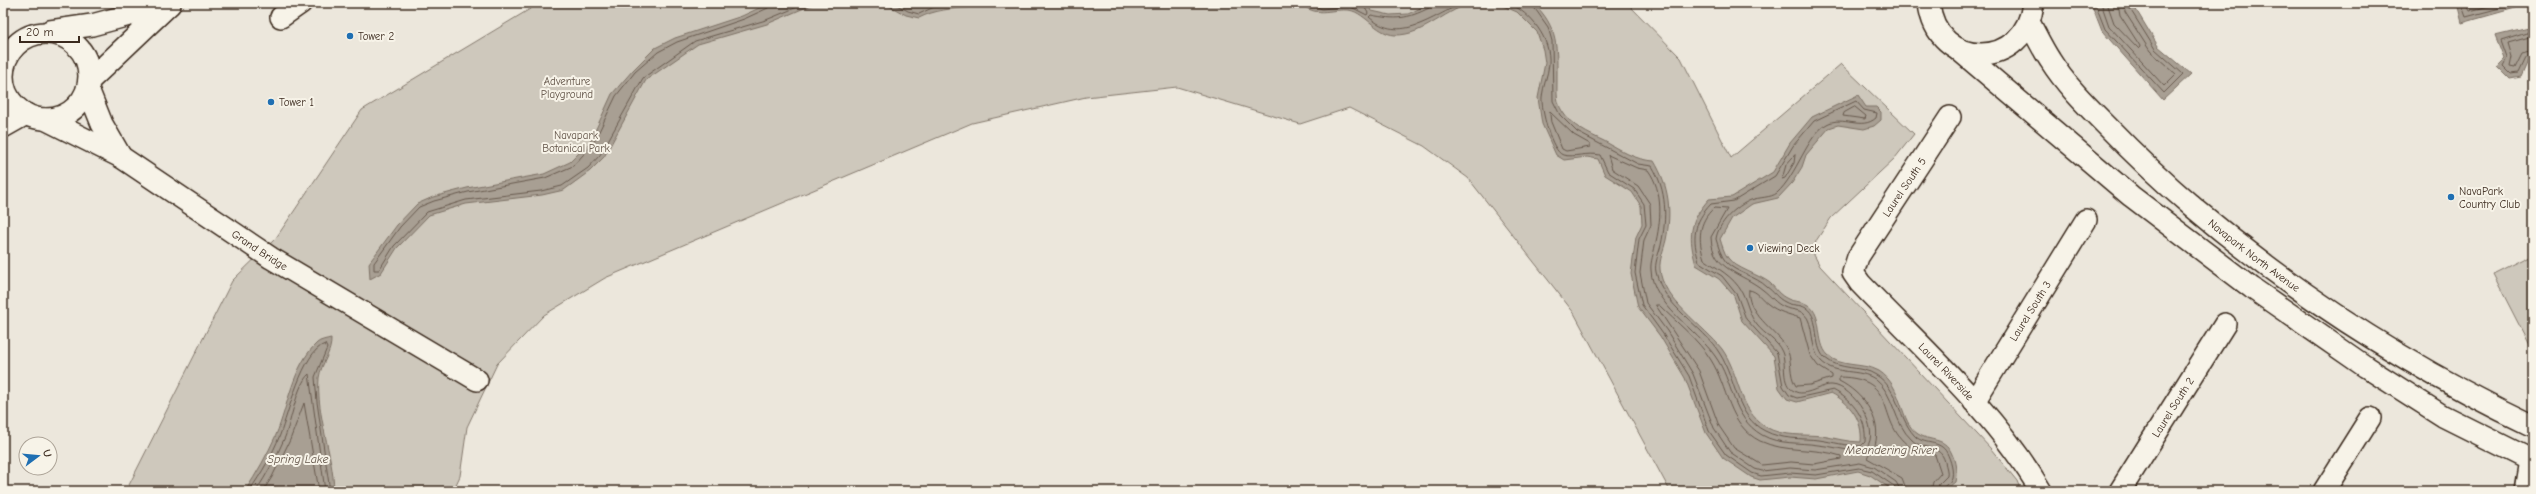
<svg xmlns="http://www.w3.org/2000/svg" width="2536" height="494" viewBox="0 0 2536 494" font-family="'Comic Neue',sans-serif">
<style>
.green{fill:#cec8bc;stroke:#84796d}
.water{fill:#a89f93;stroke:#7c7064}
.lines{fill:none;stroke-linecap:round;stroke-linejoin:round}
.shore{stroke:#67594d;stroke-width:1}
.minor-casing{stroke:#3b2a1e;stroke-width:24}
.minor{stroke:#f7f3e8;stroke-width:21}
.poi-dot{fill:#1f6fb2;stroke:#f7f3e8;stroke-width:1.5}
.labels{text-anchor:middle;stroke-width:4;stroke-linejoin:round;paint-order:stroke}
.poi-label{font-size:11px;fill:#3b2a1e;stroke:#f7f3e8;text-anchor:start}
.park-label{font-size:11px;fill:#605246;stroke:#f7f3e8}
.street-label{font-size:11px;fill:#3b2a1e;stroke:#f7f3e8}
.water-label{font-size:12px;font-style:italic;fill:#615347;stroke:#f7f3e8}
</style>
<rect width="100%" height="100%" fill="#ece7dc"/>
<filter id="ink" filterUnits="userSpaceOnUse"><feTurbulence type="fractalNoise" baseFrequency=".025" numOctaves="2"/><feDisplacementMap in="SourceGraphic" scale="8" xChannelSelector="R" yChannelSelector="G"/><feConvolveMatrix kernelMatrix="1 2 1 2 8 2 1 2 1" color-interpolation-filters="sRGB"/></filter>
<g filter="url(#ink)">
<path class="green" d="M540,3H1627L1681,58L1731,158L1841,64L1914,134L1895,158L1831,218L1816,241L1814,255L1820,266L1991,449L2017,481L2021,491H1670L1574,313L1468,178L1424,146L1349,108L1300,124L1177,87L1086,97L972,123L605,278L544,315L497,364L467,427L460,476L453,491H126L232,281L276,238L362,110Z
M2533,254V352L2493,274Z"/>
<path class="water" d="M770,3H816L767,24L698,44L646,80L604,157L590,171L564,190L542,195L466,204L429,215L397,248L381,273L370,279L369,263L397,225L417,204L433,197L467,188L544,174L570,162L590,142L612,94L633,70L655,48L675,38L742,16Z
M884,3H1021C988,11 950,2 919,18L906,15Z
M1301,3H1365L1372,11L1390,15L1408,14L1431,3H1475C1447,7 1425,36 1395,35C1376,34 1363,10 1347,10C1329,9 1315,18 1301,3Z
M1496,3H1533C1559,27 1557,49 1557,82C1557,93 1556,101 1562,111C1571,126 1589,134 1604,141C1620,150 1635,160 1654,161C1669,186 1672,211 1666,240C1664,249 1659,260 1660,269C1661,298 1705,327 1722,349C1740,374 1738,410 1766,427C1782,437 1804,434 1822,436C1835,438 1847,442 1861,442C1863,420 1850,403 1831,393L1797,402L1787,399L1779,388L1774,356L1742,321L1734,296L1719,279L1696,265C1688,236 1689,222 1709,199L1732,197L1773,172L1790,143L1812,117L1858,95L1866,107H1876L1881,112V120L1874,126L1864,129L1838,125L1829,128L1806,155L1802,167L1792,183L1778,198L1752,204L1732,218L1720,239C1722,245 1724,253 1728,258C1735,268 1760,275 1770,283C1776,289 1779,295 1788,299C1794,302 1802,301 1808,305C1824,316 1815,342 1828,355C1840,368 1863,362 1879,371C1904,387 1899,422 1918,434C1931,442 1944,437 1951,452C1956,462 1957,472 1955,482L1944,491H1894L1870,475L1858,471L1816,479L1790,477L1760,480L1751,477L1723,458L1706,433L1685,378L1660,336L1638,307L1631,274L1636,237L1642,224L1641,206L1632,192L1605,175L1598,159L1587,157L1564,160L1556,155L1542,124L1538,98L1545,63L1543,50L1537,32L1517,12Z
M2091,3H2132L2158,46L2191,74L2163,100L2102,31Z
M2457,3H2533L2462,23Z
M2533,27V59L2528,61L2521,77L2510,79L2497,66L2504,59L2495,36Z
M331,338C332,353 321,363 319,378C316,416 333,453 334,491H245C257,473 267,455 276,435C288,406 293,365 317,343C320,340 327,339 331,338Z"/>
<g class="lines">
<path class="shore" d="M771,3L768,8L744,19L677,42L658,52L635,72L616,96L593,144L573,166L545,178L468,192L434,201L419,207L400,227L374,263V270H379L394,246L427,212L466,200L541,191L562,186L588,168L600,155L643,78L695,41L766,20L807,3
M893,3L908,11L919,14L934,7L993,3
M1307,3L1322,9L1349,6L1367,15L1368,13L1362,3
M1431,3L1429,8C1407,19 1396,20 1371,15L1369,17C1400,45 1432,16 1463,3
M1509,3C1531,14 1551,38 1549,64C1548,75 1543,86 1542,97C1541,109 1551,151 1563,155C1573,158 1587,152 1600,155L1608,172L1634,189L1644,204L1646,225L1639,239L1635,273L1642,305L1663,334L1689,376L1709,431L1726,455L1752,473L1761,476L1790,473L1816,475L1859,468L1872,471L1894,486L1896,491
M1531,3L1548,27L1552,41L1553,101L1560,115L1577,132L1638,164L1652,166C1667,191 1667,217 1661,245C1659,253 1654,264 1656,272C1664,308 1702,324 1720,354C1736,379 1736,417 1765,431C1782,440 1801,438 1819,440C1833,442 1846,446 1861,446L1865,442C1867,419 1854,401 1833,390L1797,398L1789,395L1783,386L1777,353L1746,319L1737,295L1722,276L1699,262C1692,238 1693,223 1711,204L1734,201L1775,176L1793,146L1814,121L1856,101L1864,110L1877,113L1876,118C1861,131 1843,115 1827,124C1807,135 1797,175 1777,193C1771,198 1759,197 1751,200C1736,206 1718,223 1716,239C1718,246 1721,256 1726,262C1736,273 1756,276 1767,287C1774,292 1777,298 1785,302C1791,306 1800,304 1806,308C1821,318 1812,346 1825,358C1840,371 1861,365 1876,375C1898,388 1898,417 1914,435C1923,446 1940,439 1947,453C1950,459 1955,473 1951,480C1948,485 1943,485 1942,491
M2095,3L2105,29L2164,93L2183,74L2155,49L2130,9L2129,3
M2101,3L2109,26L2164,86L2176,74L2150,51L2125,12L2124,3
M2107,3L2114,23L2139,49L2140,46L2120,15L2118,3
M2461,3L2466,17L2519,3
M2466,3L2470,11L2500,3
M2533,31L2501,41L2507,58L2503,66L2511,74L2518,73L2525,58L2533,56
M2533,36L2508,43L2512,57L2510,67L2515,68L2522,54L2533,51
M1855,107L1866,116L1865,119L1843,116L1844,113Z
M1550,112L1574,135L1590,144V147L1566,151L1562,149L1551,122Z
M1795,155L1794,163L1785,178L1782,179L1786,165Z
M1749,290C1758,291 1761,299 1768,304C1778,312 1788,314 1800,318L1810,355L1818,366L1832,375V378L1810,385L1796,386C1788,374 1793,359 1786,347C1776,330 1745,312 1749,290Z
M1656,305H1659C1676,322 1699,340 1711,360C1728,387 1728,425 1760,441C1786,453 1814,447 1841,456V459L1814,464L1791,462L1762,465L1734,448L1719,426L1699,371Z
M249,491C262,473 272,455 280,435C288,414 303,351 325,344L327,348L315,377L317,402L330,491
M256,491C267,474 277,456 285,437C291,422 297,384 309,374L325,491
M263,491L272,477L290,440L304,403L319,491
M1901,491L1896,482L1874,467L1860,463L1815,470L1790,468L1762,471L1755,469L1730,452L1714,428L1693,374L1667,331L1646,303L1640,273L1644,240L1651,225L1650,204L1638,186L1612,169L1608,155L1637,168L1648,170C1664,192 1661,221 1655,246C1654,253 1650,262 1651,270C1652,304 1697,330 1715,356C1734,382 1731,417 1762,435C1779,445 1799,442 1818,445C1832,446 1845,451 1860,451L1866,448C1882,430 1853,386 1832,385C1821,384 1805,398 1794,391C1780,384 1787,363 1782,352C1777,340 1765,335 1757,325C1749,315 1748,304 1742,292C1733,276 1718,269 1704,259C1698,240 1698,222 1714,208L1727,209L1711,237C1712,271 1743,273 1763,290C1771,296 1775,303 1784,307C1790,310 1799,309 1804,314C1815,323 1809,349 1821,361C1836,376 1859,368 1875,379C1895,394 1893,423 1912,440C1923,451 1940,443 1945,462C1946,467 1948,471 1947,476L1939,484L1937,491
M1907,491L1902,478L1867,458C1868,453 1874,451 1875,445C1883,418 1861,392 1839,381V377C1900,378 1875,421 1909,446C1916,452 1927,452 1935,455L1941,473L1933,482L1931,491"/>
<defs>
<g id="minor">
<path d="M1929,3C1936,71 2026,71 2033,3"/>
<path d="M281,17L301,3"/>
<path id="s1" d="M2029,22C2036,35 2042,48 2050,60C2065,84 2085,104 2105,124C2134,154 2162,181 2194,208C2297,295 2411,368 2533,426"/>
<path d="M50,31L92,25L170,4"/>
<circle cx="46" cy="76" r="43"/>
<path d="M1959,50L2131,196L2252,288L2366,367L2443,416L2533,461"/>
<path d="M89,81L169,5"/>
<path d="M88,89L102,124L121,157"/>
<path id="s2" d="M1950,117L1858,257L1853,273L1860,283C1923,349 1995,412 2041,491"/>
<path id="s3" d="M45,119L121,157L271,258L477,380"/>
<path d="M3,127L26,114"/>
<path id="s4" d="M1974,402L2086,220"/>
<path id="s5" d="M2120,491L2225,324"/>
<path d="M2324,491L2370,418"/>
<path d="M2526,491L2531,460"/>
</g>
</defs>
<use href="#minor" class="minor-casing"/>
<use href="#minor" class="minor"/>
</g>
</g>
<g class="poi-dot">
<circle cx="350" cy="36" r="4"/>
<circle cx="271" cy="102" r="4"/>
<circle cx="2451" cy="197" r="4"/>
<circle cx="1750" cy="248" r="4"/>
</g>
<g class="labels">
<g class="poi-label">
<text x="358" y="40">Tower 2</text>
<text x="279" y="106">Tower 1</text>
<text x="2459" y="195">NavaPark<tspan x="2459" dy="13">Country Club</tspan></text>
<text x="1758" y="252">Viewing Deck</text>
</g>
<g class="park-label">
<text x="567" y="85">Adventure<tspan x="567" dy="13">Playground</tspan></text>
<text x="576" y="139">Navapark<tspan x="576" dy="13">Botanical Park</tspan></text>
</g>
<g class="street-label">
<text transform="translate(1904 187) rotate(-56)" y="4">Laurel South 5</text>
<text dy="4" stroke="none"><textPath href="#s3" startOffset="252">Grand Bridge</textPath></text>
<text dy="4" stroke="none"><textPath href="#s1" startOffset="327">Navapark North Avenue</textPath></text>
<text dy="4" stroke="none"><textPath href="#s4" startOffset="107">Laurel South 3</textPath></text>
<text dy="4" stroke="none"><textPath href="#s2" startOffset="320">Laurel Riverside</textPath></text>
<text dy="4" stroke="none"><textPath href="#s5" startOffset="99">Laurel South 2</textPath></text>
</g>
<g class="water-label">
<text x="1891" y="454">Meandering River</text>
<text x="298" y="463">Spring Lake</text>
</g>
</g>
<rect width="2536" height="494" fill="none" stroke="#f7f3e8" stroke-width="16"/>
<rect x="8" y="8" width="2520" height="478" fill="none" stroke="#3b2a1e" stroke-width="1.5" filter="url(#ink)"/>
<g transform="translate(38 456) rotate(74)"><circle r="19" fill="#f7f3e8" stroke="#aca397"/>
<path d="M0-3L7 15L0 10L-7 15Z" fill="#1f6fb2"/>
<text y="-6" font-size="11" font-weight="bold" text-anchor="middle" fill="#3b2a1e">U</text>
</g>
<path d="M20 36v6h59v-6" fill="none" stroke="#3b2a1e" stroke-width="2"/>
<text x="26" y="36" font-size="12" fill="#3b2a1e" stroke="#f7f3e8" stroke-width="3" paint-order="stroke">20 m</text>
</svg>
